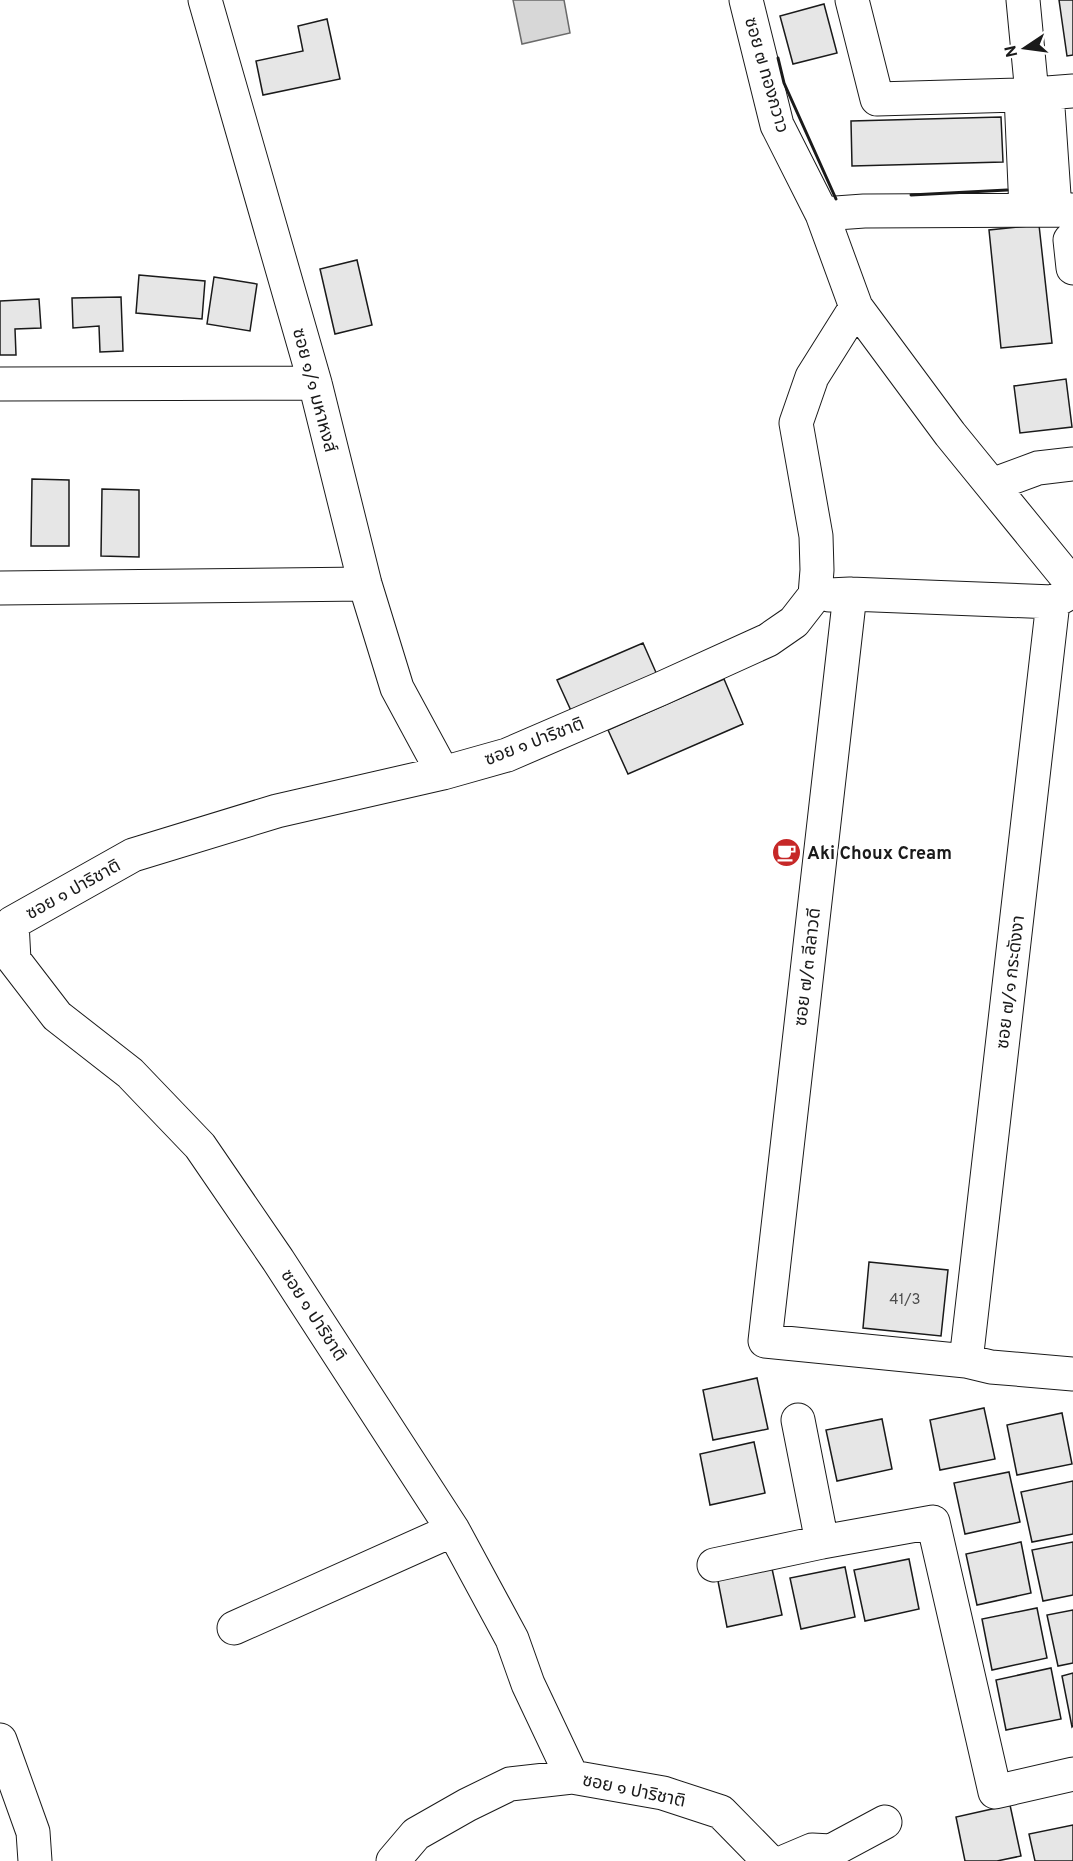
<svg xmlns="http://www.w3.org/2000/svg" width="1073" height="1861" viewBox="0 0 1073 1861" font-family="Overpass,'Noto Sans Thai',sans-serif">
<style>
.water{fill:#d7d7d7;stroke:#6a6a6a;stroke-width:1.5}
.building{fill:#e6e6e6;stroke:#1a1a1a;stroke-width:1.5}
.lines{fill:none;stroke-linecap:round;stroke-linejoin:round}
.minor-casing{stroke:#1a1a1a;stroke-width:35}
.minor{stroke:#fff;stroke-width:33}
.wall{stroke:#1a1a1a;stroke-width:3}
.labels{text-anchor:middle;stroke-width:4.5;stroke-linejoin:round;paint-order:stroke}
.number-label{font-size:15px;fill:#4d4d4d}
.street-label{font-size:18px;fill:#1a1a1a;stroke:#fff}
.poi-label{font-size:18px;font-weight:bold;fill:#1a1a1a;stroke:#fff;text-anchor:start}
</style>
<rect width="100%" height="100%" fill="#fff"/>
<path class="water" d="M513,0H564L570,33L522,44Z"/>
<path class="building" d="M1059,0H1073V55L1067,56Z
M824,4L837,53L793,64L780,16Z
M327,19L340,79L263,95L256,61L303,51L298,26Z
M1001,117L1003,162L852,166L851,121Z
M1039,225L1052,343L1001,348L989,230Z
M357,260L372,325L335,334L320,269Z
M139,275L205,281L202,319L136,313Z
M214,277L257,284L250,331L207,324Z
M121,297L123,351L100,352L99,326L73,328L72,298Z
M39,299L41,328L15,329L16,355H0V301Z
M1066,379L1072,427L1020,433L1014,386Z
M32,479L69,480V546H31Z
M102,489L139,490V557L101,556Z
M643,643L658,677L573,715L557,680Z
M724,679L743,724L628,774L608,730Z
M869,1262L948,1270L941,1336L863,1328Z
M757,1378L768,1429L713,1440L703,1390Z
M984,1408L995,1459L940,1470L930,1420Z
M1062,1413L1072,1464L1017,1475L1007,1425Z
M882,1419L892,1469L837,1481L826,1430Z
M754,1442L765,1493L710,1505L700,1454Z
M1009,1472L1020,1522L965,1534L954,1483Z
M1073,1481V1534L1032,1542L1021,1492Z
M1021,1542L1031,1593L977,1605L966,1554Z
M1073,1542V1595L1043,1601L1032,1550Z
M909,1559L919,1609L865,1621L854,1570Z
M771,1564L782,1615L727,1627L717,1576Z
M845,1567L855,1617L801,1629L790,1578Z
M1037,1608L1047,1658L992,1670L982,1619Z
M1073,1610V1663L1058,1666L1047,1615Z
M1051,1668L1061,1719L1006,1730L996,1680Z
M1073,1673V1726L1072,1727L1062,1676Z
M1010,1805L1021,1856L997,1861H965L956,1817Z
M1073,1825V1861H1035L1029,1834Z"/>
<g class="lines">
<defs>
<path id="minor" d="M205,0L315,383L365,584L397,688L443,773
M746,0L777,125L822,214L856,307L950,434L1073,585
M852,0L877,99L1021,95L1073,91
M1023,0L1032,94
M1047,93L1055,210
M1021,95L1026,210
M822,214L864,211L1073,210
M1070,240L1073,268
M0,384L315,383
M992,485L1038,468L1073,464
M0,588L365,584
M850,594L765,1341L966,1361L991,1367L1073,1374
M829,595L850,594L1053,602L1071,592
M966,1361L1053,602
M798,1420L822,1542
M714,1565L822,1542L933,1522L995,1792L1073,1774
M234,1628L453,1530
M0,1740L33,1832L35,1861
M393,1861L416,1834L467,1805L510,1784L572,1777
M769,1861L721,1812L663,1793L572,1777L528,1684L512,1639L453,1530L278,1260L200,1146L130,1073L57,1016L14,960L12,923L133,855L277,811L443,773L507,755L660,689L768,640L794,622L815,595L817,570L816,536L796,423L812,377L856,307
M786,1861L812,1850L831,1851L885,1822"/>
</defs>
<use href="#minor" class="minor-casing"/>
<use href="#minor" class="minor"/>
<path class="wall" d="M778,58L784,83L836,199
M911,195L1007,190"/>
</g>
<defs>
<symbol id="cafe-disc" viewBox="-11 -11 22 22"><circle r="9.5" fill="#c62828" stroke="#fff"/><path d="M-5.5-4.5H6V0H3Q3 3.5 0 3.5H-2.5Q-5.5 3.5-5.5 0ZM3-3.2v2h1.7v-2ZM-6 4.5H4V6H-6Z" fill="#fff"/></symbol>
</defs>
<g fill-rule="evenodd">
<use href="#cafe-disc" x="770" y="836" width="33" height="33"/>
</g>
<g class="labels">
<g class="number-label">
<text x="905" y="1304">41/3</text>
</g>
<g class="street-label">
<text transform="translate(767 75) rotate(74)" y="6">ซอย ๗ ทองกวาว</text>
<text transform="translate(315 390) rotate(75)" y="6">ซอย ๑/๑ มหาหงส์</text>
<text transform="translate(534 741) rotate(-21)" y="6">ซอย ๑ ปาริชาติ</text>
<text transform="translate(73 889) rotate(-29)" y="6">ซอย ๑ ปาริชาติ</text>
<text transform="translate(807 967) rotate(-83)" y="6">ซอย ๗/๓ ลีลาวดี</text>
<text transform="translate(1010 982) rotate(-83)" y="6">ซอย ๗/๑ กระดังงา</text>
<text transform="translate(314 1315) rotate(57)" y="6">ซอย ๑ ปาริชาติ</text>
<text transform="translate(634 1790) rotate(12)" y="6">ซอย ๑ ปาริชาติ</text>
</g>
<g class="poi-label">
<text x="807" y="859">Aki Choux Cream</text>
</g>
</g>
<g transform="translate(1025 48) rotate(257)" stroke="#ffffff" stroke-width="4.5" paint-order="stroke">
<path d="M0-4.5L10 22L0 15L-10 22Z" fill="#1a1a1a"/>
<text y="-9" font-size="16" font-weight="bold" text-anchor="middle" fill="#1a1a1a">N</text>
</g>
</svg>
